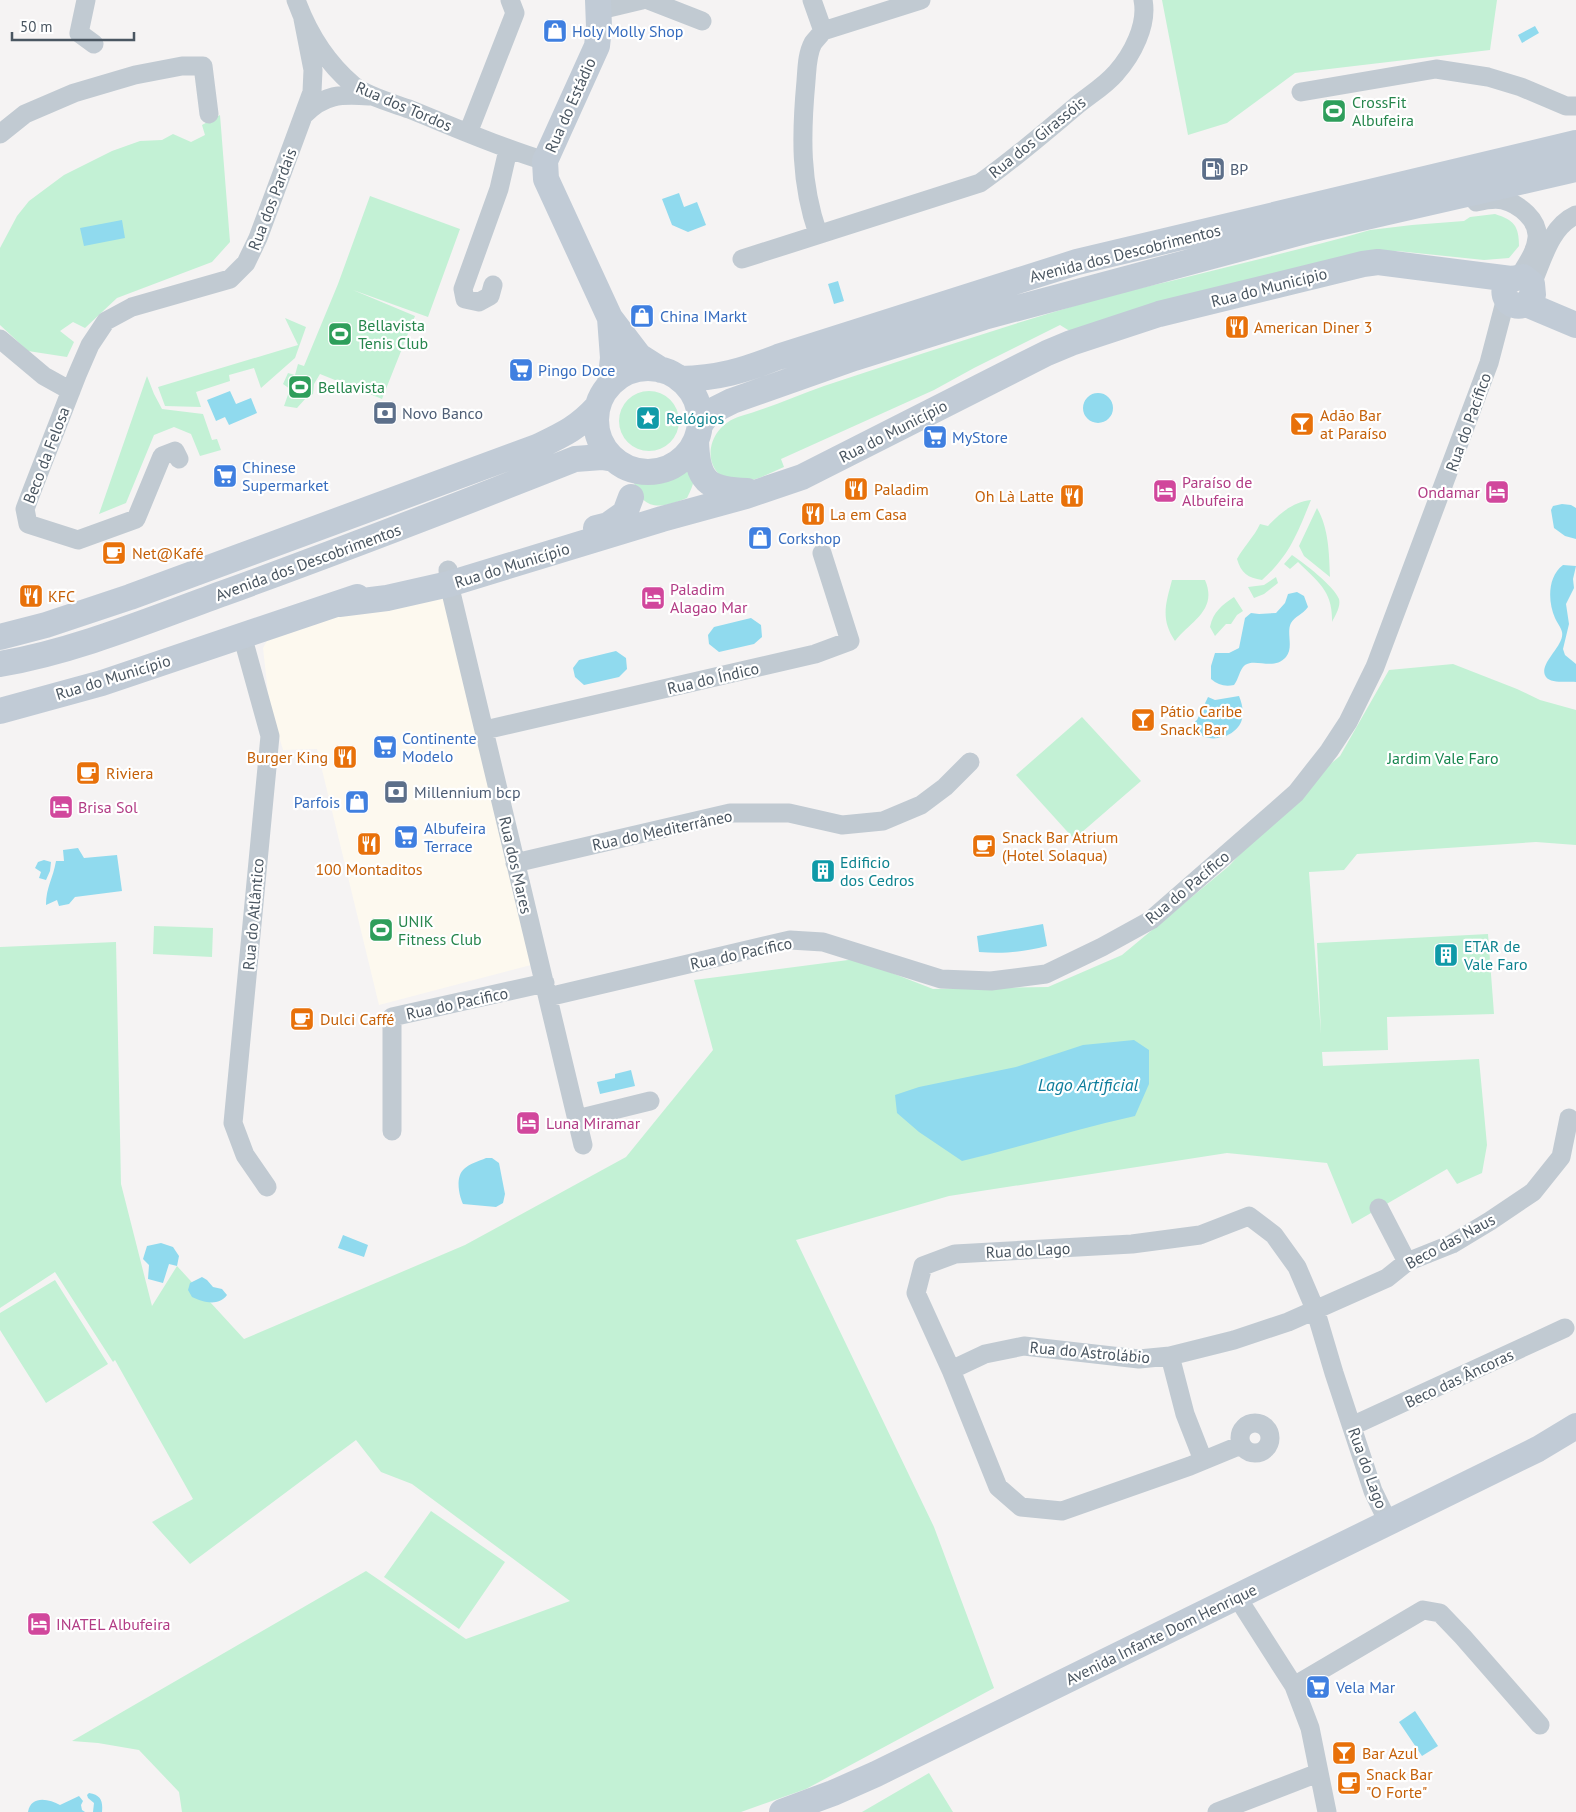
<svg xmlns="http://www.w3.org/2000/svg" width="1576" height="1812" viewBox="0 0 1576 1812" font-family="'PT Sans',sans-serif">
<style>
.commercial{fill:#fdf9ef}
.green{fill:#c3f1d5}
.water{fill:#90daee}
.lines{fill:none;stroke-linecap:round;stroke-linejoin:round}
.street{stroke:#c1cad2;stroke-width:19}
.secondary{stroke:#c1cbd6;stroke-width:26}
.labels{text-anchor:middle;stroke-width:4.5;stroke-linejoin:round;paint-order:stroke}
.shop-label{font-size:16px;fill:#366cbe;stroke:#fff;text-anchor:start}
.leisure-label{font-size:16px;fill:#27864d;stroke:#fff;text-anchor:start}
.street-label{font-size:16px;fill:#4a5661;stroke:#fff}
.service-label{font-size:16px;fill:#4e5e75;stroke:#fff;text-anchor:start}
.food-label{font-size:16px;fill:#c56008;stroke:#fff;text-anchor:start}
.culture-label{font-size:16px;fill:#0d838f;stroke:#fff;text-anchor:start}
.hotel-label{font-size:16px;fill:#b23c85;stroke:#fff;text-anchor:start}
.park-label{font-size:16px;fill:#17864f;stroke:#fff}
.water-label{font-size:18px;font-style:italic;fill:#0c7c9b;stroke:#fff}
</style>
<rect width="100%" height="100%" fill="#f5f3f3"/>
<path class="commercial" d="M440,589L468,677L531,965L379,1005L317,749L283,750L269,702L263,648L271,633Z"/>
<path class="green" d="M1162,0H1497L1490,50L1295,73L1227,123L1188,135Z
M220,115L230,242L212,262L117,298L85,328L73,322L60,331L74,342L67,357L28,351L0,325V248L17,216L29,201L64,175L112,151L140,141L162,140L173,134L191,142L205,135L202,125Z
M370,196L460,229L428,317L353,290L415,316L382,399L320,374L314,384L313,394L306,398L297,408L284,406L290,389L283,384L288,373L295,375L298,364L304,366L338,284Z
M1495,214C1514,220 1519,226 1519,246L1509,258L1484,260L1397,251L1073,333L1060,325L974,368L934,390L781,459L784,467C773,472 759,479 747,481C700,487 699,428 741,416C769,408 796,396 824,386C915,356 1005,326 1097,299C1121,292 1146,287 1171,281C1237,264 1304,249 1370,230L1412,225L1464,221L1470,217Z
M285,318L306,327L295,358L261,388L254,368L229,375L230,381L196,392L201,407L165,406L158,387L298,345Z
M147,376L154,394L162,409L203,414L212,440L217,439L221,450L200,456L191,434L174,427L154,435L126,503L99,514Z
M619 421a30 30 0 1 1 60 0a30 30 0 1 1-60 0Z
M690,460C696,477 695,482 687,498C661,509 641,512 633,479C659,481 673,481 690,460Z
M1311,500C1297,534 1290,555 1262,580C1248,578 1241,573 1237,559C1244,546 1254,537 1260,524L1268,526C1280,513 1293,502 1311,500Z
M1317,508C1329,529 1329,553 1330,577L1304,556L1299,546Z
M1292,555C1304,563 1334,586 1339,599C1341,607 1335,616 1332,622C1333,591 1318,582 1298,562L1290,569L1284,564Z
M1276,577L1278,583L1264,594L1254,598L1248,587L1264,585Z
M1172,580H1205C1218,610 1191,621 1175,641C1160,619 1166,603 1172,580Z
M1234,597L1243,611L1237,615L1231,624H1226L1215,636L1210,627C1213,612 1222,605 1234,597Z
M1453,664L1517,689L1540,700L1576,710V845L1536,842L1357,854L1344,870L1309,872L1321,1034L1317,943L1488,934L1494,1014L1387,1017L1388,1050L1322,1052L1323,1066L1479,1059L1487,1145L1482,1173L1457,1184L1447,1169L1352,1224L1327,1163L1227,1153L949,1196L796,1240L934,1527L994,1688L806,1789L741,1812H182L179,1792L139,1750L98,1743L72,1741L366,1571L466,1639L570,1601L412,1484L381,1472L356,1440L190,1564L152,1522L193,1499L115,1360L113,1362L55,1272L0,1308V947L116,942L121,1184L152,1306L177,1266L244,1339L465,1245L626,1157L713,1050L694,980L856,959L933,989L1048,987L1122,955L1229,866L1296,793L1340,756L1389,670Z
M1082,717L1141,781L1074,839L1016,775Z
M154,926L213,928L212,957L153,954Z
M55,1280L108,1364L46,1403L0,1330V1313Z
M431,1511L505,1562L459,1629L384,1577Z
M929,1773L953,1812H862Z"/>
<path class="water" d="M1535,26L1539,33L1522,43L1518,35Z
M679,193L684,207L697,202L706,225L688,232L672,225L662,199Z
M122,220L125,238L84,246L80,228Z
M838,281L844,301L834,304L828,284Z
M230,391L236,404L251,398L257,413L229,425L225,417L216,421L207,400Z
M1083 408a15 15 0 1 1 30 0a15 15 0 1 1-30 0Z
M1562,504L1571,505L1576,508V539L1565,536L1554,528L1551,510L1553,506Z
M1563,565L1576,566L1573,579L1574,588L1566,604L1569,624L1563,649L1565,655L1576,664V682C1569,681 1551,684 1546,677C1537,664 1565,646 1562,632C1561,627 1557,623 1555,618C1548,602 1547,577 1563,565Z
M1297,592L1304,596L1308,607C1302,615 1295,616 1291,623C1286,632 1294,648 1286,657C1274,671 1256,658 1245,665C1239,670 1239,679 1234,685C1225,687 1218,685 1211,679V666L1215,653H1229L1239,648L1245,618L1251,613L1259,614L1276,613L1285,603L1288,594Z
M751,618L761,625L762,637L754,644L719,652L709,644L708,635L714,627Z
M616,651L626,658L627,669L619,677L584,685L575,677L573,668L579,660Z
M1239,696C1242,703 1244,712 1242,719C1238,736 1212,744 1199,734C1196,732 1194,727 1192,724L1197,720L1208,697L1215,700Z
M78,848L84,858L117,855L122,891L75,897L69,904L59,906L57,900L46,905C46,887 53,879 56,861H64L63,850Z
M44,860L51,862L50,871L46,880L39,878L41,872L35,868L38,862Z
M1043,924L1047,946C1022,952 1004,954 979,952L977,936Z
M1134,1040L1149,1050V1084L1135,1116C1077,1129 1020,1147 962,1161L919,1132L897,1113L895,1095L919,1087L1016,1067L1083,1045Z
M631,1070L635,1086L600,1094L597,1082L615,1078V1074Z
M486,1158H492L499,1163L505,1194L503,1203L496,1207L463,1204C459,1196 455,1177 464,1169C469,1164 479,1161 486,1158Z
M343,1235L368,1245L364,1257L338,1248Z
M161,1243L173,1247L179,1256L177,1266L169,1264L163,1283L148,1279L149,1265L143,1259L147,1246Z
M202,1277L207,1280L213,1287L222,1289L227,1295C218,1307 203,1302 192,1297L188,1290L190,1283Z
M1415,1711L1438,1746L1422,1756L1399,1722Z
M89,1793C101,1795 103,1801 102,1812H93L94,1803L88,1798L87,1795Z
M79,1796L83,1801L81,1805L82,1810L85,1812H28C31,1795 49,1799 60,1805Z"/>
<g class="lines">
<path class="street" d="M86,0L79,33L94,44
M296,0C308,33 326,62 353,85C366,96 392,103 409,109C454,127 498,147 545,161
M648,0L702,21
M812,0L823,31C820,35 816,39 813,43C807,54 807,69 806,81C801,135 800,182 818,234
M600,10L642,0
M823,31L921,0
M1301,92L1436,69L1488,77L1521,87L1566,106H1576
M304,115C324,94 341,94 369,96
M468,133L515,13L510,0
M0,134L25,114L74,93L135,75L182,66H203L209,114
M1476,202C1485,200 1494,198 1503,200C1519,204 1539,220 1537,238C1536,252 1526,265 1519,277
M742,259L980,183C1013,160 1044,133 1075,107C1088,96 1105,86 1116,73C1132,55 1148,25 1143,0
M1532,284C1543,259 1550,227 1576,215
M493,285L490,296L479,302L465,299L463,289L499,189L508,150
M0,339L44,376L71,391
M179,459L175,451L162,456L136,519L78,540L28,524L25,509L31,493L77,375L90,345L106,321L132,307L230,279L246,263L258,238L312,92L313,70L303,19
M448,570L449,584L583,1145
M242,635L270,736L233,1123L245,1155L267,1187
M485,730L815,654L850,641L822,553
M515,863L730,813H789L842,825L883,821L921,805L945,787L970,762
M548,997L790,940L823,942L941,979L991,981L1046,974L1102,947L1151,920L1296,793L1329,751L1348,722L1375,667L1489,363L1506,298
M577,1119L650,1101
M392,1131V1017L545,983
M1379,1208L1407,1262
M1170,1356L1185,1414L1203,1460
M951,1370L985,1354L1024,1346L1139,1359L1170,1356L1234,1340L1288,1322L1387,1278L1407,1262L1452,1244L1490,1221L1533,1192L1561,1157L1569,1118
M1240 1438a15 15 0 1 1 30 0a15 15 0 1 1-30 0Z
M1352,1426L1565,1328
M1241,1445L1190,1466L1062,1511L1021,1507L998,1487L951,1370L916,1293L923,1266L955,1254L1132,1244L1200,1235L1249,1216L1274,1235L1297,1267L1315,1309L1334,1373L1373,1491L1388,1522
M1237,1597L1294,1686L1310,1728L1327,1812
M1294,1686L1423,1610L1440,1613L1463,1637L1540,1725
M1217,1812L1318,1773"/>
<path class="secondary" d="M598,0L599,27L597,46L545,161L546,179L610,318L639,356L661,370
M1526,304L1533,295L1532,284L1523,277L1511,279C1496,291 1509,312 1526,304L1576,325
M610,318L613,358L610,384
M596 420a52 52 0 1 1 104 0a52 52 0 1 1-104 0Z
M680,379C719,378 742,371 778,357L1077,262L1576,143
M700,425L708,413L732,401L854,358L984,317L1313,229L1576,169
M696,440C697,481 707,490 747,491
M596,528L608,525L625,513L631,497
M339,604L387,598L449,584L662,519L746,496L802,477L1047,353L1071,343L1159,314L1363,264L1378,262L1511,279
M0,637L46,625L130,597L537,447C562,435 578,428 597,407
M0,664C76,651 152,619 224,593C342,550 459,505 575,459L602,457L614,459
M0,711L102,683L357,597
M782,1812L833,1793L876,1774L1538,1449L1576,1426"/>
</g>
<defs>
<symbol id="shop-square" viewBox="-11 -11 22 22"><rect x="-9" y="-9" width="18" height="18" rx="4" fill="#3f7fe0" stroke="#fff"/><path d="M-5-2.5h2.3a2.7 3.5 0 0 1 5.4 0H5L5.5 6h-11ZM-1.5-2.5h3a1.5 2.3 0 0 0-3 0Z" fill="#fff"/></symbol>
<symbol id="stadium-square" viewBox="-11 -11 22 22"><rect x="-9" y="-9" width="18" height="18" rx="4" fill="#2e9e5b" stroke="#fff"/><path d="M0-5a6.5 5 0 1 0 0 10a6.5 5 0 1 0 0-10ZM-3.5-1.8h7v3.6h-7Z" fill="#fff"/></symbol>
<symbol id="fuel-square" viewBox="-11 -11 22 22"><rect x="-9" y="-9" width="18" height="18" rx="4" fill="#5c6f8a" stroke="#fff"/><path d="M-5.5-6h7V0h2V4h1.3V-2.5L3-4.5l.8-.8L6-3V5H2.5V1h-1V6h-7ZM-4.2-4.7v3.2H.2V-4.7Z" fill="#fff"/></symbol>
<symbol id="restaurant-square" viewBox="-11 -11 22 22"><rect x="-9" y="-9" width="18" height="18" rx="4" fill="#e8710a" stroke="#fff"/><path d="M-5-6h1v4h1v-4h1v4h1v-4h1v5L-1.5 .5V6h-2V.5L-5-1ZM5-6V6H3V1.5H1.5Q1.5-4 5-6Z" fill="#fff"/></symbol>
<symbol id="supermarket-square" viewBox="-11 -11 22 22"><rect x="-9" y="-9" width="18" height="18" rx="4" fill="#3f7fe0" stroke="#fff"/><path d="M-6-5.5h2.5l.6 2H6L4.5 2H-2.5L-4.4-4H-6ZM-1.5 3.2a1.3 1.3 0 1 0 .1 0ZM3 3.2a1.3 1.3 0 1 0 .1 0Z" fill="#fff"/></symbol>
<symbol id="bank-square" viewBox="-11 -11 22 22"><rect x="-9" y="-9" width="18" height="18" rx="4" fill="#5c6f8a" stroke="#fff"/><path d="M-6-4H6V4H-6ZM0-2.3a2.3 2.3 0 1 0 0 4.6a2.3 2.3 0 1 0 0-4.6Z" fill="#fff"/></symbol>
<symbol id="sight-square" viewBox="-11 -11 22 22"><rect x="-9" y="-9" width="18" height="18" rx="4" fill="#0f9aa8" stroke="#fff"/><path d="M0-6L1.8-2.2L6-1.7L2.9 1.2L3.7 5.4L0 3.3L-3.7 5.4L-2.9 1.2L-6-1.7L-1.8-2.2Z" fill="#fff"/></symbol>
<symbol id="bar-square" viewBox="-11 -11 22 22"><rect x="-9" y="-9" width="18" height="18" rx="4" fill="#e8710a" stroke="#fff"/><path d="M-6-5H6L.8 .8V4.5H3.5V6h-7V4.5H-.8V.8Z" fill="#fff"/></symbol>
<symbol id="hotel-square" viewBox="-11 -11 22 22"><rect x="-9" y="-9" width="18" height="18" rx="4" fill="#d1479c" stroke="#fff"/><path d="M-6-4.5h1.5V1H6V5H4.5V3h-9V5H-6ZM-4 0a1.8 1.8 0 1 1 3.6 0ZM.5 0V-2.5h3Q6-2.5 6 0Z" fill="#fff"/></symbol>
<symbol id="cafe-square" viewBox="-11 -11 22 22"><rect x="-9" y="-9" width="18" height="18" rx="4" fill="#e8710a" stroke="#fff"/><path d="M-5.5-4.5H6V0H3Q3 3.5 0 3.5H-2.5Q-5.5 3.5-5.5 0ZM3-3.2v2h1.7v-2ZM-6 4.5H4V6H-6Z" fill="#fff"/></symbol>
<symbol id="building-square" viewBox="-11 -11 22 22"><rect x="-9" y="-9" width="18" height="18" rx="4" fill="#0f9aa8" stroke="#fff"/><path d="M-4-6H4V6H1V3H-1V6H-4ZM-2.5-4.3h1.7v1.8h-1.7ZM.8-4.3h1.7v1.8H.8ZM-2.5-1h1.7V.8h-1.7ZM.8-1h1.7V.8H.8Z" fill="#fff"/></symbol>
</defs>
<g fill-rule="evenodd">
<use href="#shop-square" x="541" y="17" width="28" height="28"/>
<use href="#stadium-square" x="1320" y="97" width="28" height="28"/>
<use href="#fuel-square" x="1199" y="155" width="28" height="28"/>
<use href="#shop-square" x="628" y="302" width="28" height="28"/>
<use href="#restaurant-square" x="1223" y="313" width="28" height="28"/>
<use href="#stadium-square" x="326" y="320" width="28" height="28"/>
<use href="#supermarket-square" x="507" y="356" width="28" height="28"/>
<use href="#stadium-square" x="286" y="373" width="28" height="28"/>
<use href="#bank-square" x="371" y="399" width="28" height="28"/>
<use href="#sight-square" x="634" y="404" width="28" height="28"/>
<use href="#bar-square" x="1288" y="410" width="28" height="28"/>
<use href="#supermarket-square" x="921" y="423" width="28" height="28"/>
<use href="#supermarket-square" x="211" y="462" width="28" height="28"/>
<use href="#restaurant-square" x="842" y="475" width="28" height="28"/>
<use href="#hotel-square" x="1151" y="477" width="28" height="28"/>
<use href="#hotel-square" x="1483" y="478" width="28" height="28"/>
<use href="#restaurant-square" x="1058" y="482" width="28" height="28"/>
<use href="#restaurant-square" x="799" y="500" width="28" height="28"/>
<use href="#shop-square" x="746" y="524" width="28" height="28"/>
<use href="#cafe-square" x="100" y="539" width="28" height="28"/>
<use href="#restaurant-square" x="17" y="582" width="28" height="28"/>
<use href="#hotel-square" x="639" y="584" width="28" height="28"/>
<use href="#bar-square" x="1129" y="706" width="28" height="28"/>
<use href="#supermarket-square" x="371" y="733" width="28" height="28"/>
<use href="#restaurant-square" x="331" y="743" width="28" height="28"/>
<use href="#cafe-square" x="74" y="759" width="28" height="28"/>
<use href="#bank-square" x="382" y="778" width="28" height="28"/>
<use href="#shop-square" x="343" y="788" width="28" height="28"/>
<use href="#hotel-square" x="47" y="793" width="28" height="28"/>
<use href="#supermarket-square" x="392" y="823" width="28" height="28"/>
<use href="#restaurant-square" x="355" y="830" width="28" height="28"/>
<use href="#cafe-square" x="970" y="832" width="28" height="28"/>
<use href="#building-square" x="809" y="857" width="28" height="28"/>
<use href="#stadium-square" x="367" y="916" width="28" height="28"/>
<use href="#building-square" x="1432" y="941" width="28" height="28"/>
<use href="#cafe-square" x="288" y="1005" width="28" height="28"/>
<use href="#hotel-square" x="514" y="1109" width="28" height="28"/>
<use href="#hotel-square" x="25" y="1610" width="28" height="28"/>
<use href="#supermarket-square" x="1304" y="1673" width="28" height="28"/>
<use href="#bar-square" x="1330" y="1739" width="28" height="28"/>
<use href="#cafe-square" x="1335" y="1769" width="28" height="28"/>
</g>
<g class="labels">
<g class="shop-label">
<text x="572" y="37">Holy Molly Shop</text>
<text x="660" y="322">China IMarkt</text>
<text x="538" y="376">Pingo Doce</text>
<text x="952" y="443">MyStore</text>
<text x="242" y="473">Chinese<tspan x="242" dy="18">Supermarket</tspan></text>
<text x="778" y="544">Corkshop</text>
<text x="402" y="744">Continente<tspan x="402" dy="18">Modelo</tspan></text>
<text x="340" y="808" text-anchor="end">Parfois</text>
<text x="424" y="834">Albufeira<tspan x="424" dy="18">Terrace</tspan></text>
<text x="1336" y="1693">Vela Mar</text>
</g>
<g class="leisure-label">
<text x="1352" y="108">CrossFit<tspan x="1352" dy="18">Albufeira</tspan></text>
<text x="358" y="331">Bellavista<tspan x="358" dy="18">Tenis Club</tspan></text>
<text x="318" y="393">Bellavista</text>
<text x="398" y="927">UNIK<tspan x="398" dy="18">Fitness Club</tspan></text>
</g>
<g class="street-label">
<text transform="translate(570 105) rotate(-66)" y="6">Rua do Estádio</text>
<text transform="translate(404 106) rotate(23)" y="6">Rua dos Tordos</text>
<text transform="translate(1037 137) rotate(-39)" y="6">Rua dos Girassóis</text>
<text transform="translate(272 199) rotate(-69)" y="6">Rua dos Pardais</text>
<text transform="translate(1125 253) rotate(-14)" y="6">Avenida dos Descobrimentos</text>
<text transform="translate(1269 287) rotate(-14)" y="6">Rua do Município</text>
<text transform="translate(1468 422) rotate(-70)" y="6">Rua do Pacífico</text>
<text transform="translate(893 431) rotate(-27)" y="6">Rua do Município</text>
<text transform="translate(46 455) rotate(-69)" y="6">Beco da Felosa</text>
<text transform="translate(308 562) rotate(-20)" y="6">Avenida dos Descobrimentos</text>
<text transform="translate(512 565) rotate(-17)" y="6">Rua do Município</text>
<text transform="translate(113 677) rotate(-17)" y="6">Rua do Município</text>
<text transform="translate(713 678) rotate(-13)" y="6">Rua do Índico</text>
<text transform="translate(662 830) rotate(-12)" y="6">Rua do Mediterrâneo</text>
<text transform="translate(516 865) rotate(77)" y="6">Rua dos Mares</text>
<text transform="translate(1187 887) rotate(-40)" y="6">Rua do Pacífico</text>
<text transform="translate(253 914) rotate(-85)" y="6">Rua do Atlântico</text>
<text transform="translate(741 953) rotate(-12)" y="6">Rua do Pacífico</text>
<text transform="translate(457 1003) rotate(-12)" y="6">Rua do Pacifico</text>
<text transform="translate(1450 1241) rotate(-28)" y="6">Beco das Naus</text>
<text transform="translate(1028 1250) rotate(-3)" y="6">Rua do Lago</text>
<text transform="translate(1090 1352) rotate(5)" y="6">Rua do Astrolábio</text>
<text transform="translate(1459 1378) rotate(-25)" y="6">Beco das Âncoras</text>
<text transform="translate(1368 1468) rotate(70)" y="6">Rua do Lago</text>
<text transform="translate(1161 1634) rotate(-26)" y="6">Avenida Infante Dom Henrique</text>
</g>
<g class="service-label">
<text x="1230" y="175">BP</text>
<text x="402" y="419">Novo Banco</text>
<text x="414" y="798">Millennium bcp</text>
</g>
<g class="food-label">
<text x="1254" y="333">American Diner 3</text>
<text x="1320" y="421">Adão Bar<tspan x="1320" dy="18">at Paraíso</tspan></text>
<text x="874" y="495">Paladim</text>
<text x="1054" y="502" text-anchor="end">Oh Là Latte</text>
<text x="830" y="520">La em Casa</text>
<text x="132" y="559">Net@Kafé</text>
<text x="48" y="602">KFC</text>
<text x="1160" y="717">Pátio Caribe<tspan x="1160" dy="18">Snack Bar</tspan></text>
<text x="328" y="763" text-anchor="end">Burger King</text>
<text x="106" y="779">Riviera</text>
<text x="1002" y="843">Snack Bar Atrium<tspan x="1002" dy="18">(Hotel Solaqua)</tspan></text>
<text x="369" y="875" text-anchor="middle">100 Montaditos</text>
<text x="320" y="1025">Dulci Caffé</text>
<text x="1362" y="1759">Bar Azul</text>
<text x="1366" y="1780">Snack Bar<tspan x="1366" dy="18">"O Forte"</tspan></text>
</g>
<g class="culture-label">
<text x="666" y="424">Relógios</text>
<text x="840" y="868">Edificio<tspan x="840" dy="18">dos Cedros</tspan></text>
<text x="1464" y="952">ETAR de<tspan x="1464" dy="18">Vale Faro</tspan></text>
</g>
<g class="hotel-label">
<text x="1182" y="488">Paraíso de<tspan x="1182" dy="18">Albufeira</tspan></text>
<text x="1480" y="498" text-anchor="end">Ondamar</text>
<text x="670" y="595">Paladim<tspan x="670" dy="18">Alagao Mar</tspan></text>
<text x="78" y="813">Brisa Sol</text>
<text x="546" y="1129">Luna Miramar</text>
<text x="56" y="1630">INATEL Albufeira</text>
</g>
<g class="park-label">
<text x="1443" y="764">Jardim Vale Faro</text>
</g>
<g class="water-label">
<text x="1088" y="1091">Lago Artificial</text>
</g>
</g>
<path d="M12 32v8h122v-8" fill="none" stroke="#4a5661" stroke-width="2.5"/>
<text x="20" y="32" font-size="15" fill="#4a5661" stroke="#ffffff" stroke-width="4" paint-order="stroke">50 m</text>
</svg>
